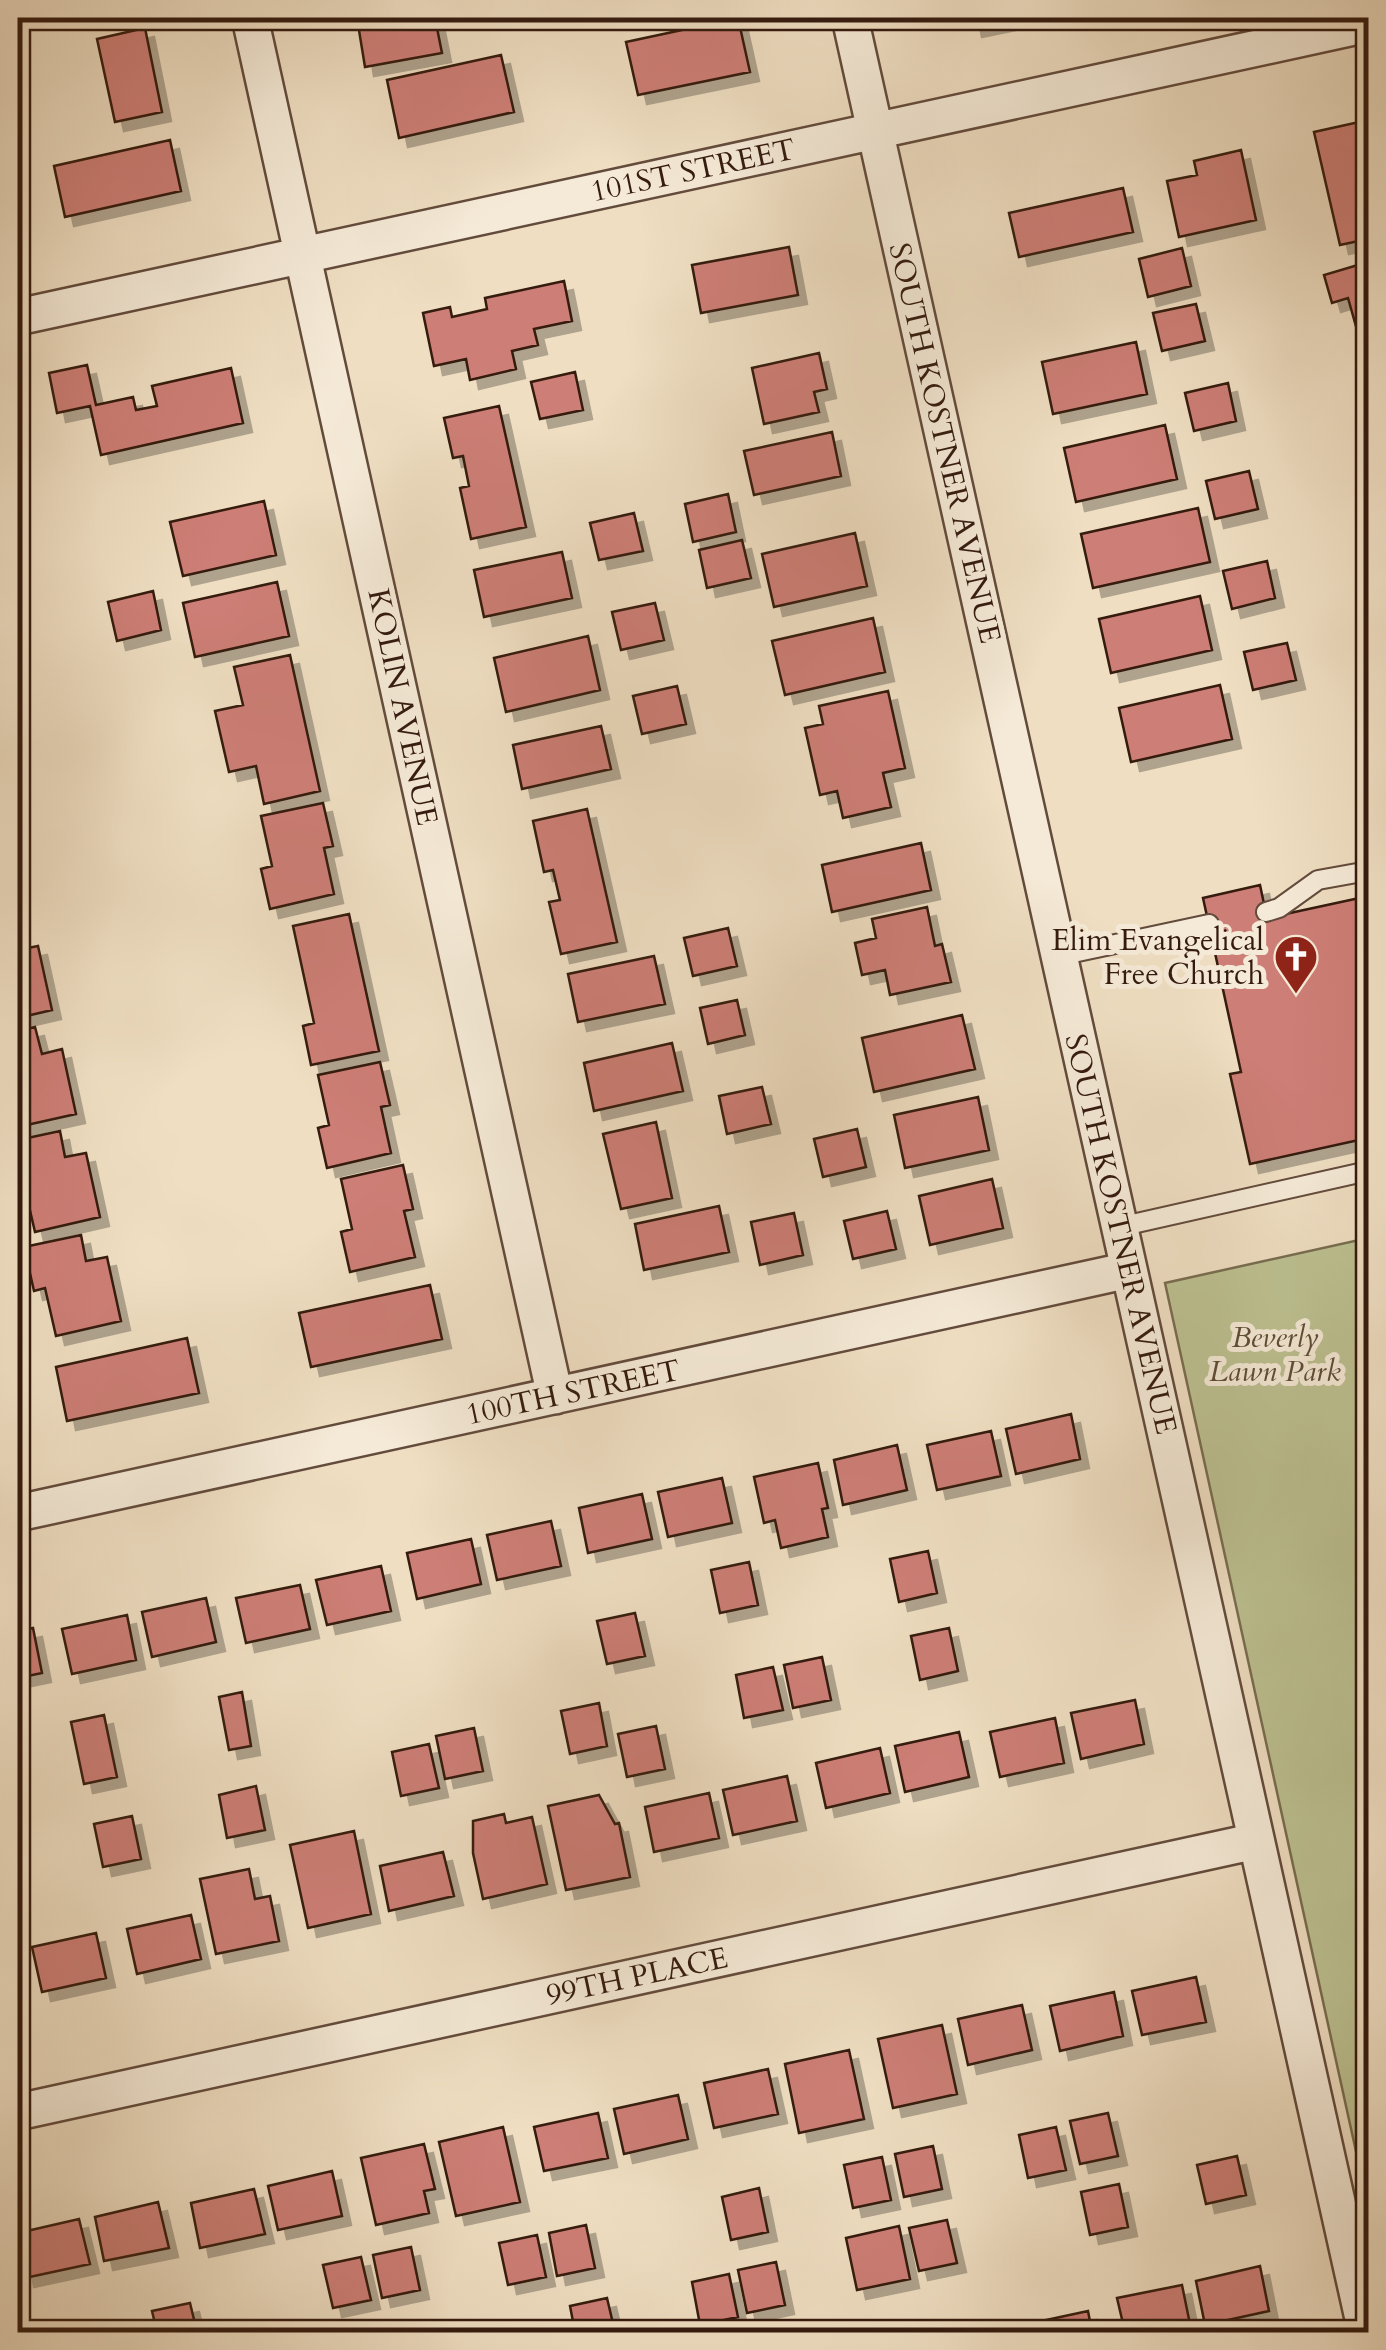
<svg xmlns="http://www.w3.org/2000/svg" width="1386" height="2350" viewBox="0 0 1386 2350" font-family="Cardo,serif">
<style>
.park{fill:#bcc091;stroke:#786d50;stroke-width:2.5}
.building{fill:#cd7e76;stroke:#341a0f;stroke-width:2.5;filter:url(#shadow)}
.lines{fill:none;stroke-linecap:round;stroke-linejoin:round}
.lane-casing{stroke:#634b3c;stroke-width:22}
.street-casing{stroke:#634b3c;stroke-width:40}
.lane{stroke:#f5ead7;stroke-width:18}
.street{stroke:#f5ead7;stroke-width:35}
.labels{text-anchor:middle;stroke-width:10;stroke-linejoin:round;paint-order:stroke}
.street-label{font-size:30px;fill:#341a0f;stroke:#f5ead7}
.poi-label{font-size:30px;fill:#341a0f;stroke:#f5ead7;text-anchor:end}
.park-label{font-size:30px;font-style:italic;fill:#5d4c36;stroke:#f5ead7}
</style>
<defs>
<filter id="shadow"><feDropShadow dx="9" dy="9" stdDeviation="0" flood-color="#0004"/></filter>
</defs>
<rect width="100%" height="100%" fill="#efdec2"/>
<filter id="stains"><feTurbulence type="fractalNoise" baseFrequency=".002" numOctaves="4"/><feColorMatrix values="0 0 0 0 .2 0 0 0 0 .09 0 0 0 0 .02 0 0 0 .5 -.17"/></filter>
<radialGradient id="worn" r=".72"><stop offset=".6" stop-color="#630" stop-opacity="0"/><stop offset="1" stop-color="#630" stop-opacity=".3"/></radialGradient>
<path class="park" d="M1368,1238V2206L1165,1283Z"/>
<path class="building" d="M357,18H435L442,53L365,67Z
M738,18L750,72L638,95L626,42Z
M971,18H1021L973,28Z
M145,28L162,112L115,122L97,39Z
M501,55L514,112L399,138L387,80Z
M1368,120V239L1340,245L1314,132Z
M170,140L181,191L65,217L54,166Z
M1241,150L1256,220L1179,237L1167,181L1197,175L1194,161Z
M1123,188L1133,232L1019,257L1009,213Z
M789,247L798,295L701,313L692,265Z
M1182,248L1191,286L1148,297L1139,259Z
M1368,262V369L1348,298L1332,303L1324,275Z
M564,281L572,321L534,329L538,345L512,351L516,369L470,380L466,359L434,366L423,313L450,307L452,317L487,309L485,298Z
M1196,304L1205,341L1162,351L1153,313Z
M1136,342L1147,394L1053,414L1042,362Z
M819,353L827,389L814,392L819,412L764,424L752,368Z
M87,365L96,405L133,397L136,410L157,406L152,386L231,368L243,423L101,455L90,406L57,413L49,373Z
M575,372L583,410L540,419L531,382Z
M1228,383L1236,421L1194,431L1185,393Z
M499,406L526,527L471,539L460,488L469,486L463,456L453,458L444,418Z
M1165,425L1177,479L1076,502L1064,448Z
M832,432L841,476L754,495L744,451Z
M1249,471L1258,509L1215,519L1206,481Z
M728,494L736,532L693,542L685,504Z
M264,501L276,555L183,576L170,522Z
M1198,508L1210,562L1093,588L1081,534Z
M634,513L643,551L599,560L590,523Z
M855,533L867,586L774,607L762,554Z
M742,540L751,578L707,588L699,550Z
M562,552L572,598L484,617L474,570Z
M1267,561L1275,598L1232,609L1223,571Z
M277,582L289,636L195,657L183,603Z
M153,591L161,630L117,641L108,602Z
M1200,596L1212,650L1111,673L1099,619Z
M655,603L664,640L621,650L612,612Z
M873,618L885,672L785,695L772,641Z
M588,636L600,690L506,712L494,658Z
M1287,643L1296,680L1253,690L1244,652Z
M290,655L320,791L264,804L256,766L229,772L215,711L243,705L234,667Z
M1220,685L1232,739L1131,762L1119,708Z
M677,686L686,724L642,734L633,696Z
M888,691L905,768L883,773L891,807L843,818L837,791L820,795L805,728L823,724L819,706Z
M601,726L611,769L522,789L513,745Z
M323,803L333,846L324,848L334,894L270,909L261,869L272,866L261,816Z
M587,809L617,942L561,954L549,902L560,900L553,870L544,872L533,821Z
M921,843L931,890L832,912L822,865Z
M1368,878V1138L1250,1164L1230,1074L1241,1072L1203,898L1260,885L1267,918L1364,897L1361,880Z
M927,907L935,946L942,944L951,982L890,995L885,970L862,975L855,943L876,938L872,919Z
M349,914L379,1051L311,1065L303,1026L314,1023L293,926Z
M728,928L737,966L693,976L684,938Z
M38,946L52,1010L18,1018V950Z
M654,956L665,1004L578,1022L568,974Z
M737,1000L745,1035L708,1044L700,1008Z
M962,1015L975,1069L874,1092L862,1038Z
M35,1027L42,1054L62,1049L76,1114L18,1127V1031Z
M672,1043L683,1091L594,1111L584,1063Z
M380,1062L390,1105L381,1107L391,1153L327,1168L318,1128L329,1125L318,1075Z
M762,1087L771,1124L727,1134L719,1096Z
M978,1097L989,1150L905,1168L894,1115Z
M656,1122L672,1198L621,1209L603,1134Z
M857,1129L866,1167L823,1177L814,1139Z
M60,1131L65,1157L86,1153L100,1217L35,1232L24,1185L18,1186V1140Z
M403,1165L413,1209L404,1211L415,1257L350,1272L341,1232L352,1229L341,1179Z
M992,1179L1003,1228L930,1245L919,1196Z
M719,1206L729,1252L644,1270L635,1224Z
M887,1211L896,1249L853,1259L844,1221Z
M794,1213L803,1255L760,1265L751,1222Z
M81,1235L86,1261L107,1257L121,1321L56,1336L45,1288L34,1291L24,1247Z
M430,1285L442,1339L311,1367L299,1313Z
M187,1338L199,1393L67,1421L56,1367Z
M1071,1414L1080,1459L1016,1474L1006,1429Z
M991,1431L1001,1476L937,1490L927,1445Z
M897,1445L907,1490L843,1505L834,1460Z
M818,1463L828,1508L822,1509L828,1537L781,1548L775,1520L764,1523L754,1477Z
M722,1478L732,1523L668,1537L658,1492Z
M642,1494L652,1539L588,1553L579,1508Z
M551,1521L561,1566L497,1580L487,1535Z
M471,1539L481,1584L417,1599L407,1553Z
M928,1551L937,1593L899,1602L890,1559Z
M749,1562L758,1605L720,1613L711,1570Z
M381,1566L391,1611L327,1625L316,1580Z
M300,1585L310,1629L246,1643L236,1598Z
M206,1598L216,1642L152,1657L142,1612Z
M635,1613L645,1656L607,1664L597,1621Z
M127,1615L136,1660L72,1674L62,1629Z
M33,1628L42,1673L18,1678V1631Z
M949,1628L958,1671L920,1680L911,1636Z
M822,1657L831,1700L793,1708L784,1665Z
M773,1667L783,1710L744,1718L736,1675Z
M242,1692L251,1746L229,1750L219,1697Z
M1135,1700L1144,1744L1081,1759L1071,1713Z
M599,1703L607,1746L570,1754L561,1711Z
M104,1715L117,1777L84,1784L71,1722Z
M1055,1718L1064,1763L1000,1777L990,1732Z
M656,1726L665,1769L627,1777L618,1734Z
M474,1728L483,1771L445,1779L436,1736Z
M959,1732L969,1777L905,1792L895,1746Z
M429,1744L439,1788L401,1796L392,1752Z
M880,1748L890,1793L826,1808L816,1763Z
M787,1776L797,1821L733,1835L723,1790Z
M256,1786L265,1830L227,1838L219,1795Z
M709,1793L719,1838L654,1852L645,1807Z
M599,1795L615,1824L619,1823L630,1877L566,1890L548,1806Z
M504,1814L506,1823L532,1817L547,1884L483,1899L473,1853V1821Z
M132,1816L141,1859L103,1867L94,1824Z
M354,1831L371,1914L308,1928L290,1845Z
M443,1852L454,1896L389,1911L380,1866Z
M249,1869L255,1899L270,1896L279,1941L216,1954L200,1879Z
M191,1915L201,1959L137,1974L127,1929Z
M96,1933L106,1978L42,1992L32,1947Z
M1196,1977L1206,2022L1142,2035L1132,1991Z
M1114,1992L1123,2036L1060,2051L1050,2006Z
M1022,2005L1032,2050L968,2065L958,2019Z
M942,2025L957,2094L893,2108L878,2039Z
M849,2050L864,2119L799,2133L785,2064Z
M768,2069L778,2114L714,2128L704,2083Z
M678,2095L688,2139L624,2154L614,2109Z
M598,2113L608,2158L544,2171L534,2127Z
M1108,2113L1118,2156L1080,2164L1070,2121Z
M503,2127L520,2202L456,2216L439,2142Z
M1056,2127L1066,2170L1028,2178L1019,2135Z
M424,2144L435,2189L424,2191L429,2213L376,2225L361,2158Z
M933,2146L942,2189L904,2197L895,2154Z
M1237,2156L1246,2195L1206,2204L1197,2165Z
M882,2157L891,2200L853,2208L844,2165Z
M332,2171L342,2216L278,2230L268,2186Z
M1119,2184L1128,2227L1090,2235L1081,2192Z
M759,2188L768,2232L731,2240L722,2197Z
M254,2189L265,2234L200,2248L191,2203Z
M158,2202L169,2248L104,2261L95,2217Z
M79,2219L90,2264L25,2278L18,2233Z
M947,2220L957,2263L919,2271L909,2228Z
M586,2225L595,2268L557,2276L549,2233Z
M899,2226L910,2279L857,2290L846,2238Z
M537,2235L546,2277L508,2285L499,2243Z
M411,2247L420,2290L382,2298L373,2255Z
M361,2257L371,2300L333,2308L323,2265Z
M776,2262L785,2305L747,2313L738,2270Z
M1260,2266L1269,2311L1205,2325L1196,2281Z
M729,2274L738,2317L700,2325L692,2282Z
M1182,2285L1191,2329L1125,2332L1117,2298Z
M607,2298L615,2332H575L570,2306Z
M190,2303L197,2332H157L152,2311Z
M1088,2311L1092,2332H1025L1023,2325Z"/>
<g class="lines">
<defs>
<path id="lane" d="M1266,912L1279,908L1318,880L1368,871
M1059,956L1209,924
M1119,1227L1368,1171"/>
<path id="street" d="M250,18L555,1396
M850,18L1366,2332
M18,317L1368,24
M18,1513L1129,1270
M18,2112L1256,1841"/>
</defs>
<use href="#lane" class="lane-casing"/>
<use href="#street" class="street-casing"/>
<use href="#lane" class="lane"/>
<use href="#street" class="street"/>
</g>
<defs>
<symbol id="church-pin" viewBox="-11 -11 22 30"><path d="M0 17L-7.5 6A9.5 9.5 0 1 1 7.5 6Z" fill="#8f2418" stroke="#f5ead7"/><path d="M-1.2-6h2.4v3.5h3.3v2.4h-3.3V6h-2.4V-.1h-3.3v-2.4h3.3Z" fill="#fff"/></symbol>
</defs>
<g fill-rule="evenodd">
<use href="#church-pin" x="1271" y="932" width="50" height="68"/>
</g>
<g class="labels">
<g class="street-label">
<text transform="translate(693 170) rotate(-12)" y="10">101ST STREET</text>
<text transform="translate(945 443) rotate(77)" y="10">SOUTH KOSTNER AVENUE</text>
<text transform="translate(403 707) rotate(78)" y="10">KOLIN AVENUE</text>
<text transform="translate(1121 1234) rotate(77)" y="10">SOUTH KOSTNER AVENUE</text>
<text transform="translate(573 1392) rotate(-12)" y="10">100TH STREET</text>
<text transform="translate(637 1976) rotate(-12)" y="10">99TH PLACE</text>
</g>
<g class="poi-label">
<text x="1264" y="950">Elim Evangelical<tspan x="1264" dy="34">Free Church</tspan></text>
</g>
<g class="park-label">
<text x="1275" y="1347">Beverly<tspan x="1275" dy="34">Lawn Park</tspan></text>
</g>
</g>
<rect width="1386" height="2350" fill="none" stroke="#efdec2" stroke-width="60"/>
<rect x="20" y="20" width="1346" height="2310" fill="none" stroke="#341a0f" stroke-width="5"/>
<rect x="30" y="30" width="1326" height="2290" fill="none" stroke="#341a0f" stroke-width="2.5"/>
<rect width="100%" height="100%" filter="url(#stains)"/>
<rect width="100%" height="100%" fill="url(#worn)"/>
</svg>
